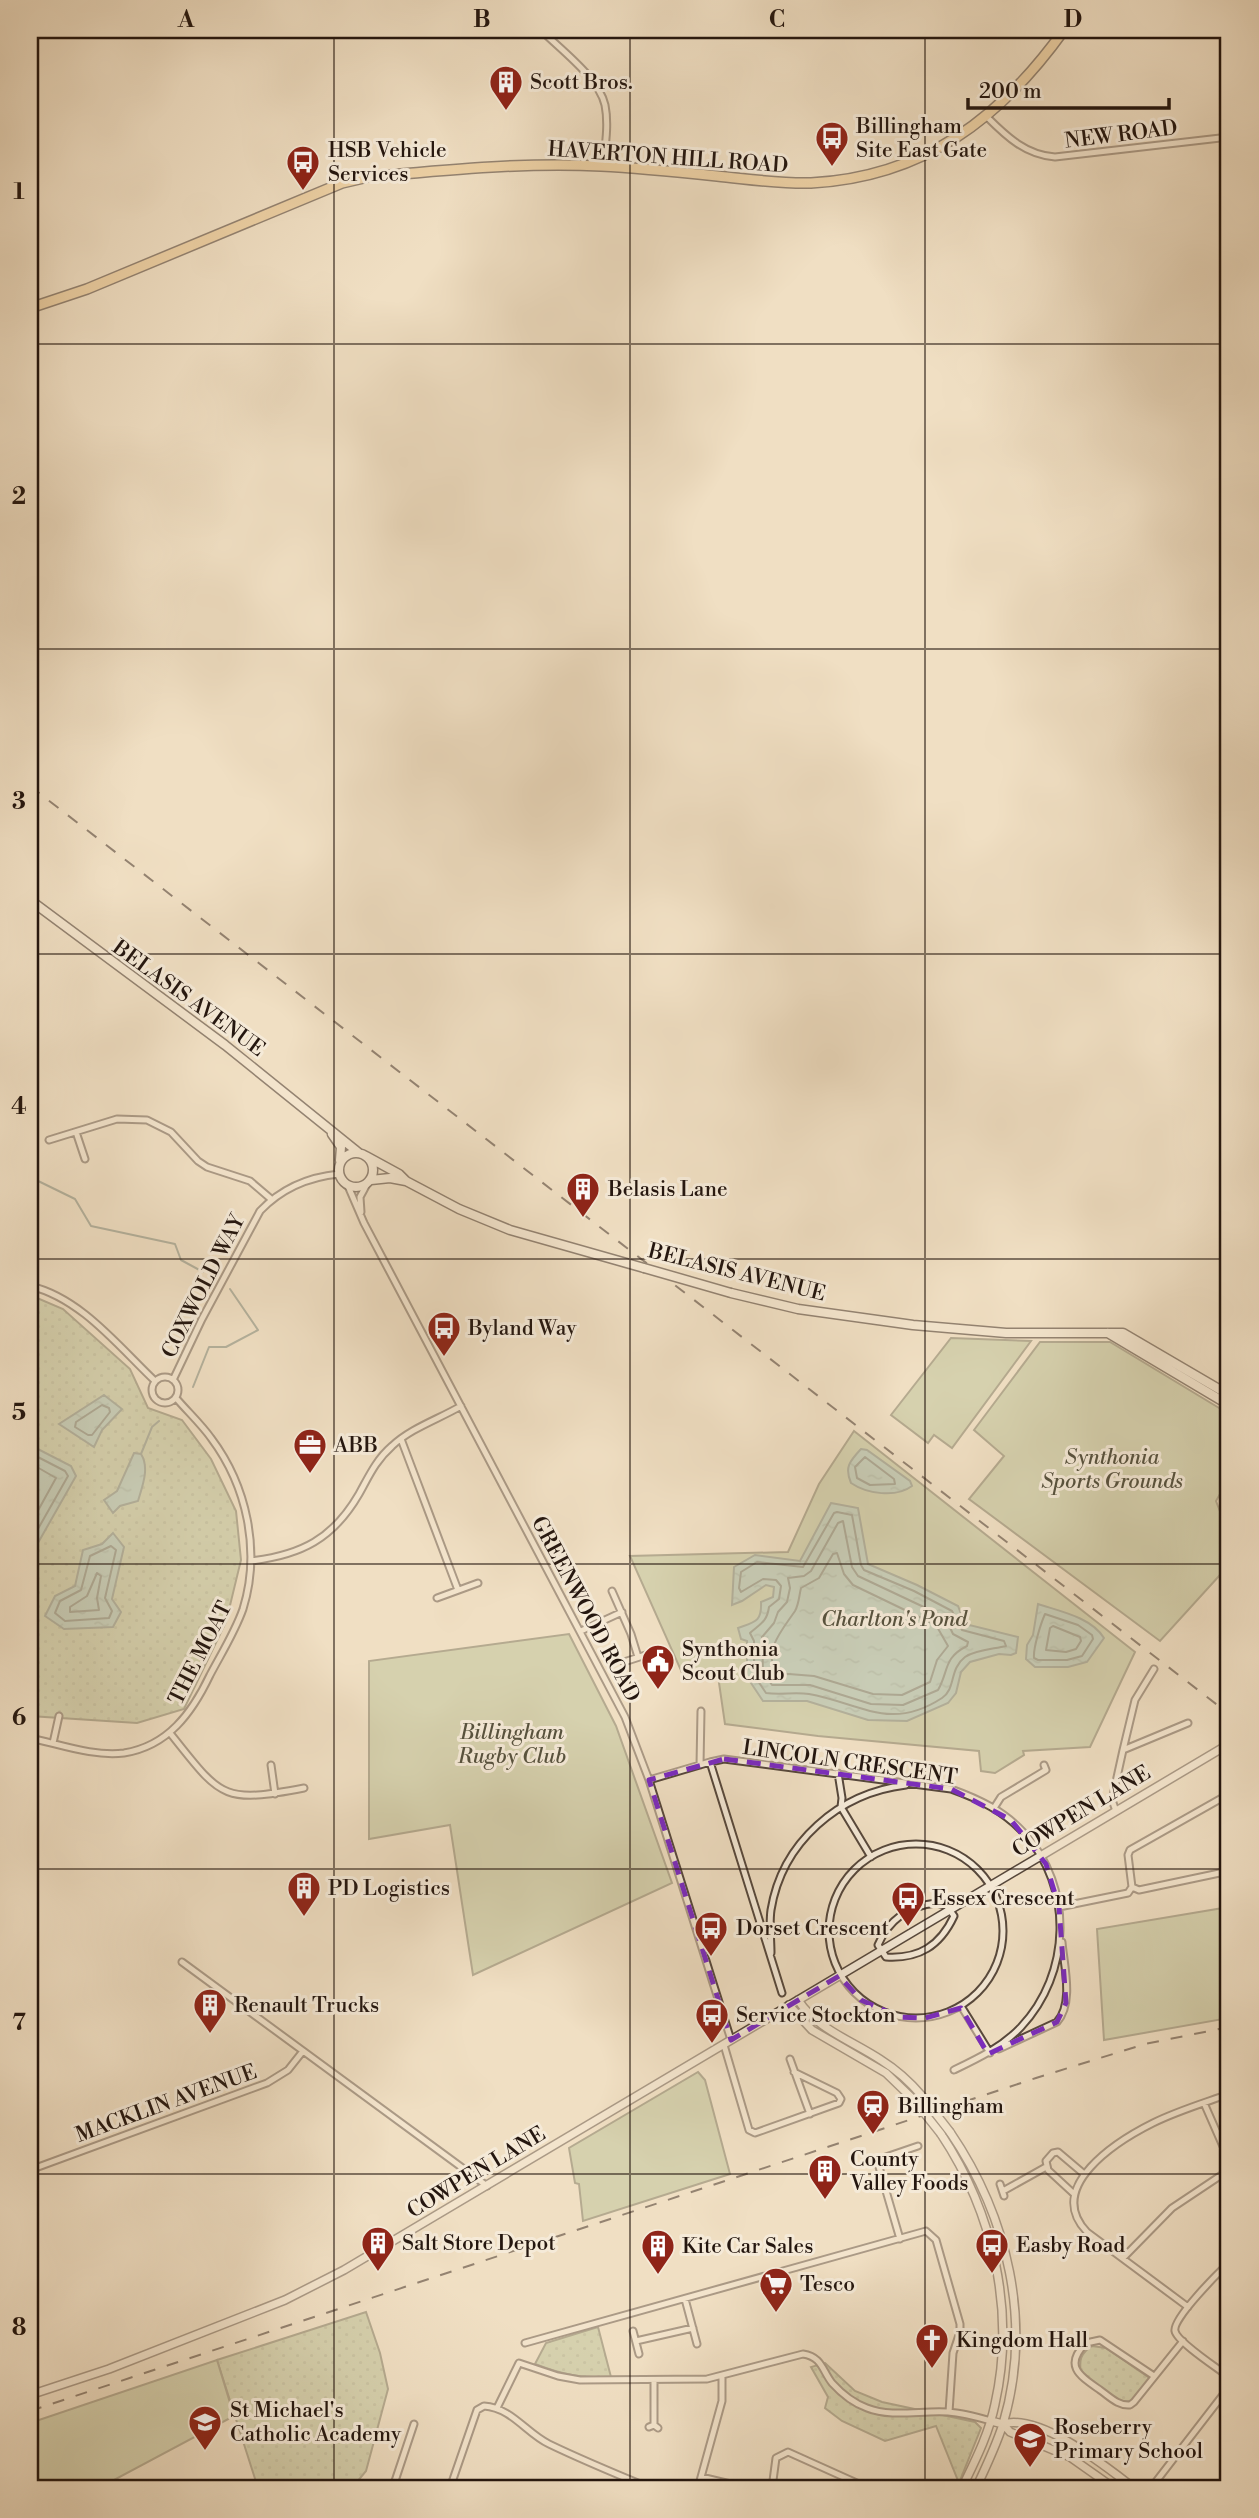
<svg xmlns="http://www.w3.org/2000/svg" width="1259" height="2518" viewBox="0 0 1259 2518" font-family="'Libre Bodoni',serif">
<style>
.grass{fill:url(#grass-dots);stroke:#6e6c52;stroke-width:2}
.green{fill:#b7c295;stroke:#6e6c52;stroke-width:2}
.water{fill:url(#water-ripples);stroke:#6b7a6e;stroke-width:2}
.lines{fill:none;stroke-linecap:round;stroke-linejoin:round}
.shore{stroke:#606a5e;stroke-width:2}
.stream{stroke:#6b7a6e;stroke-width:2}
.minor-casing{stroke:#57483c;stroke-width:9}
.tertiary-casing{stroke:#57483c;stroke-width:10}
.secondary-casing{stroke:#24160f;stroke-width:11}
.primary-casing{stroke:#24160f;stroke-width:12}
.minor{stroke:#f5ead8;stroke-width:5}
.tertiary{stroke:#f5ead8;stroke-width:7}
.secondary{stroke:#f5ead8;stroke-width:8}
.primary{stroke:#e8c082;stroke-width:9}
.rail{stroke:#24160f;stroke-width:2;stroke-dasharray:12 12;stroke-linecap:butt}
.tertiary-bridge-casing{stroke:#57483c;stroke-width:10;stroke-linecap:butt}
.secondary-bridge-casing{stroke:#24160f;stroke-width:11;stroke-linecap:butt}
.tertiary-bridge{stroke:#f5ead8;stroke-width:7}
.secondary-bridge{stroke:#f5ead8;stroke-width:8}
.marked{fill:none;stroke:#7b2cbf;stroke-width:5;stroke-dasharray:14 9;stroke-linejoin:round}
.grid{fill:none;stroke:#24160f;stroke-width:2;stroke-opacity:0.55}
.labels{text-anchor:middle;stroke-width:6;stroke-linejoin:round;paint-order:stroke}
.poi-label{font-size:21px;fill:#24160f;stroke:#f5ead8;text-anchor:start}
.street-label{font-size:21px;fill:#24160f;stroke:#f5ead8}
.park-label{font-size:21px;font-style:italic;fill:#57523e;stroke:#f5ead8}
.neatline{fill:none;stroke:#24160f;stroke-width:2.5}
.grid-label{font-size:23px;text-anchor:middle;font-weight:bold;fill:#24160f}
</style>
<defs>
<pattern id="grass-dots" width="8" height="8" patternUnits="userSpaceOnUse" patternTransform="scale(1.75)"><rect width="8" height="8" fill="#b7c295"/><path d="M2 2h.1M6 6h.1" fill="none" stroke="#9da67f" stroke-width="1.8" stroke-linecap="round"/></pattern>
<pattern id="water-ripples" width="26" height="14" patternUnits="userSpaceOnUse" patternTransform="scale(1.75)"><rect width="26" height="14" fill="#9bbdad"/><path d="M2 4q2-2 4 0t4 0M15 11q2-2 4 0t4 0" fill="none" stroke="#85a294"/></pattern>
</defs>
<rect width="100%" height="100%" fill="#f0dfc3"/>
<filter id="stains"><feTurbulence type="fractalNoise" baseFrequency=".00286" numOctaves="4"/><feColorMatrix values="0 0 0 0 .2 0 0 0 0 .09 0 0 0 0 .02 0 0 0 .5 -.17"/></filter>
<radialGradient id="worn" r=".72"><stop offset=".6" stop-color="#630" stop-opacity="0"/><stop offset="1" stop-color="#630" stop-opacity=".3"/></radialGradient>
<path class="grass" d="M30,1295L63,1309L130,1369L148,1408L182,1420L211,1459L236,1511L241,1560L226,1622L184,1709L137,1723L30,1716Z
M366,2312L380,2353L388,2389L366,2471L352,2488H258L217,2360Z
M598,2327L611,2377C581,2378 563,2375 535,2364L546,2343Z
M1092,2346L1106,2348L1151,2379C1146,2385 1142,2394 1137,2398C1120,2411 1094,2384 1081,2374C1079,2360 1080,2354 1092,2346Z
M825,2363L855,2391L882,2402L975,2422L981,2428L959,2483L936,2426L885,2441L842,2421L825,2408L828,2397L811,2367Z"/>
<path class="green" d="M951,1338L1031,1341L952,1448L934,1435L928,1443L891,1415Z
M1040,1342H1110L1229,1414V1478L1216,1501L1223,1519L1229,1524V1565L1160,1641L969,1499L1004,1456L974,1430Z
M854,1431L1135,1652L1090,1747L1023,1751L1024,1755L995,1773L981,1771L979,1751L818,1736L725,1724L717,1669L683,1675L630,1556L788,1552L819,1484Z
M569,1634L616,1726L672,1883L473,1975L450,1825L369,1839V1661Z
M1229,1907V2018L1104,2040L1097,1929Z
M698,2072L705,2080L730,2174L583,2221L579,2184L575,2183L569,2148Z
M217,2360L234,2416L99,2488H30V2423Z"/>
<path class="water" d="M104,1395L122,1409L102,1430L94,1447L59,1424Z
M30,1445L71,1466L76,1476L30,1557Z
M861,1449L867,1450L910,1481L912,1486C896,1498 867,1494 851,1483C844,1467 850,1461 861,1449Z
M134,1453L141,1454C150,1468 142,1487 138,1501L120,1506L113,1513L104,1500L117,1491Z
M831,1503L858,1508L868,1564L917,1585L958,1606L965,1624L1018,1637L1016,1653L1011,1655L999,1654L970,1662L961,1672L956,1693L948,1703L907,1721L868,1720L807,1701H763L747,1677V1641L741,1639L738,1628C755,1622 762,1622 761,1602L773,1597L774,1587L766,1585L742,1601L732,1605L734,1567L755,1555L800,1561Z
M113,1533L124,1547L112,1599L121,1612L113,1627L64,1629L45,1616L55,1596L75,1586L83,1550L102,1544Z
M1038,1604C1059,1611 1091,1617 1104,1638L1087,1662L1068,1667H1035L1026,1659L1027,1645L1033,1635Z"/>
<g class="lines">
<path class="shore" d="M102,1405L109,1408L110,1412L92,1435H88L75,1427L76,1422Z
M30,1453L65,1471L68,1476L30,1543
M865,1457L894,1479L895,1484L870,1485L857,1478L855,1467Z
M30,1463L56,1478L30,1525
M837,1512L852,1515L861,1565L864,1570L914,1591L952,1611L962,1630L1004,1641L1006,1646C994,1649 975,1650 965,1657C949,1669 956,1689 942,1698C890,1732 860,1703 809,1694C795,1692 780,1695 766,1693L754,1675V1641L750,1633C760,1624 767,1622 769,1607L779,1599L781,1586L776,1580L763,1579L741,1592L739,1588L741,1572L757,1562L803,1567L834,1513Z
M843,1521L852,1567L858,1576L945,1617L953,1634L968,1642L967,1646C943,1658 949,1671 938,1690L903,1705L871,1704L810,1685H772L763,1672L762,1637L774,1623L778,1612L787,1602L790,1588L788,1578L804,1576L811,1571L838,1523Z
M111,1546L116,1550L105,1598L112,1611L109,1618L65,1621L55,1613L60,1601L81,1590L90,1556Z
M837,1553L844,1574L853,1585L936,1625L948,1646L937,1660L930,1682L902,1695L873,1694L814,1676L776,1673C763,1650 783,1629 795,1611C799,1604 799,1596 801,1588L819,1578L833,1554Z
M97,1573L101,1576L97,1598L99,1610L70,1612V1607L87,1596Z
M1045,1614L1078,1625L1092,1635L1093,1639L1082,1656L1067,1660H1038L1034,1658C1033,1648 1041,1623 1045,1614Z
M1053,1626L1080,1637L1081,1641L1076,1649L1066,1652L1046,1650L1050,1628Z"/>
<path class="stream" d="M30,1177L75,1199L91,1226L175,1244L181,1260L203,1272
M193,1387L209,1347H226L258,1330L230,1289
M141,1454L152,1427L159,1421"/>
<defs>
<path id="minor" d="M541,30C561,50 599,78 605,105C609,125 605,147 603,167
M987,117C1007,137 1026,155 1055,157L1229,137
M76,1132L85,1159
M49,1140L117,1119L147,1120L171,1132L198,1161L207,1167L250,1181L271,1199
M348,1186L364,1223L625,1717L649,1780L731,2040
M361,1212L360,1197L367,1184
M30,1286C81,1298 118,1346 155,1381
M152 1390a13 13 0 1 1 26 0a13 13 0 1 1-26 0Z
M173,1380L202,1319L260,1211C281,1189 308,1177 339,1174
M401,1439L458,1590
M251,1561C301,1555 333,1539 359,1494C369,1476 376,1460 392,1446C411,1428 439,1419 461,1406
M612,1591L631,1634L638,1657
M437,1598L478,1583
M581,1631L622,1612
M624,1662L658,1651
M170,1733C221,1797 221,1804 304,1788
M30,1738C59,1744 94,1757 124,1753C168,1746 192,1713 210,1675C221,1654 235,1632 243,1609C261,1551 247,1486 211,1438C201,1424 187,1411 176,1398
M53,1743L59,1716
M1123,1750L1135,1700L1154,1669
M710,1762L782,1993
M271,1765L275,1794
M700,1765L701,1711
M838,1773L842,1798L841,1807L871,1857
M649,1780L710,1762L724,1759L951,1789C979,1799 1004,1811 1024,1833C1074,1887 1071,1974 1021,2027C1002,2047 979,2058 954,2070
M994,1808L1001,1797L1046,1770L1044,1765
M1116,1811L1112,1800L1123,1750L1188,1723
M829 1931a87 87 0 1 1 174 0a87 87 0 1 1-174 0Z
M1132,1887L1128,1855L1130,1850L1229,1794
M936,1903L946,1905L954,1916C940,1946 919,1959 886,1957L878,1945C889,1919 909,1906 936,1903Z
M1059,1907L1128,1893L1132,1887L1139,1890L1229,1871
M771,1953C771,1940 769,1924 771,1910C782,1842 839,1793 906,1785
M182,1962L487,2186
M961,2006L990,2053
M724,2045L749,2130L755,2133L839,2103L841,2099L837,2093L794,2072
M999,2049L1057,2022C1074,2003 1064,1966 1062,1942
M790,2059L810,2114
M1204,2103L1229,2160
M30,2170L267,2083L288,2070L303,2051
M1000,2184L1004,2196
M1003,2191L1046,2167
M1073,2193L1048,2170L1046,2161L1053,2153L1058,2152L1084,2174
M900,2239L877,2160L918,2146
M1123,2258L1172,2208L1229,2170
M1229,2263C1219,2272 1172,2319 1175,2331C1177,2342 1219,2369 1229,2377
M685,2299L697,2344
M1188,2307L1087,2232C1044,2187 1117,2141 1153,2123C1177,2111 1204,2103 1229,2094
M633,2331L639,2354
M636,2341L693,2328
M525,2343L926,2231L936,2240L960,2324V2332L953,2353L949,2412
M1154,2376L1100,2340L1086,2343C1063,2366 1080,2376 1100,2390C1110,2397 1118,2406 1130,2405L1134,2402L1183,2341
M497,2408L519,2363L558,2376L580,2380L707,2379L803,2354C822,2357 822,2370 832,2383C842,2394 853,2403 867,2408C892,2418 922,2410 948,2412C962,2413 977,2417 991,2421
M654,2425V2380
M649,2427L654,2425L658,2428
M701,2477L747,2488
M395,2487V2481L414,2424
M393,2488H414
M450,2488L477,2410L484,2406C512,2408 526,2433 549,2444C582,2460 616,2474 650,2488
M698,2488L722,2401V2377
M772,2488L776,2458L788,2452L868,2488
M1151,2488L1229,2387"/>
<path id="tertiary" d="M798,2000C818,2030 851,2040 881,2060C897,2070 910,2082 922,2096
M789,2005L812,2030L886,2073L914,2100
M950,2132C1008,2217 1033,2323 1003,2424C996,2446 986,2467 976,2488
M941,2134C993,2212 1016,2311 995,2404C989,2434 975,2461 962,2488
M30,2395L109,2369L285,2300L344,2270L1229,1744
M991,2421L1003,2424L1010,2432L1070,2457L1114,2488
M1003,2424C1040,2413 1105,2466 1134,2488"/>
<path id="secondary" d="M30,900L225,1045L359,1153
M332,1134L341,1147L340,1160
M339 1170a17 17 0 1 1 34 0a17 17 0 1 1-34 0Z
M366,1156L399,1174L406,1181L459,1209L510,1230L644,1268
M371,1180L390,1178L406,1181
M731,1293L798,1309L913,1325L1006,1333H1123L1229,1395
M1108,1333L1229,1405"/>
<path id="primary" d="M30,308L87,289L342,183L368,177C445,170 524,162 601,166C639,168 678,172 717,176C748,179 780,184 811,183C924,177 1001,118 1064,30"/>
</defs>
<use href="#minor" class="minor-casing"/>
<use href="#tertiary" class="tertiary-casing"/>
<use href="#secondary" class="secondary-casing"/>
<use href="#primary" class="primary-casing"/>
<use href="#minor" class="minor"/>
<use href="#tertiary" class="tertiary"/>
<use href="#secondary" class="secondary"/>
<use href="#primary" class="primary"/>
<path class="rail" d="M30,786L1229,1714
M30,2411L1036,2078L1145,2044L1229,2027"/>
<defs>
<path id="tertiary-bridge" d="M922,2096L950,2132
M914,2100L941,2134"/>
<path id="secondary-bridge" d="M644,1268L731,1293"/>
</defs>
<use href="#tertiary-bridge" class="tertiary-bridge-casing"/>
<use href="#secondary-bridge" class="secondary-bridge-casing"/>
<use href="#tertiary-bridge" class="tertiary-bridge"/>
<use href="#secondary-bridge" class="secondary-bridge"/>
</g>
<path d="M0 0H1259V2518H0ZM724,1759L951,1789L1011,1820L1046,1864L1059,1907L1066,2003L1057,2022L988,2054L961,2008L925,2018L899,2017L861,2000L839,1976L731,2040L649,1780Z" fill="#f0dfc3" fill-opacity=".55" fill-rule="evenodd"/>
<path class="marked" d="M724,1759L951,1789L1011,1820L1046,1864L1059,1907L1066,2003L1057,2022L988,2054L961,2008L925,2018L899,2017L861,2000L839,1976L731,2040L649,1780Z"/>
<path class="grid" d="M334,30V2488M630,30V2488M925,30V2488M30,344H1229M30,649H1229M30,954H1229M30,1259H1229M30,1564H1229M30,1869H1229M30,2174H1229"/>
<defs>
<symbol id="building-pin" viewBox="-11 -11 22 30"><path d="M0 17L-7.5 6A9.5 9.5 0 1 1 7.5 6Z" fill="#8f2418" stroke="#f5ead8"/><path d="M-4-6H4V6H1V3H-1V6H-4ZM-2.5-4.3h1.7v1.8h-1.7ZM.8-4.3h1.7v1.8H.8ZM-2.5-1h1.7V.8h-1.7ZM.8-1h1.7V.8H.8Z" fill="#fff"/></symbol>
<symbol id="bus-pin" viewBox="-11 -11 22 30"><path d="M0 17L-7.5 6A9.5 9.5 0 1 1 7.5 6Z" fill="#8f2418" stroke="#f5ead8"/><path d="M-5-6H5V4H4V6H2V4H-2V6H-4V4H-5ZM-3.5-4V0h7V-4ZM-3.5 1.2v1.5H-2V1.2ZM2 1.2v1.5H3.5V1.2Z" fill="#fff"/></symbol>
<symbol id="office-pin" viewBox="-11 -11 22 30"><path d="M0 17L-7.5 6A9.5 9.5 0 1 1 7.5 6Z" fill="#8f2418" stroke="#f5ead8"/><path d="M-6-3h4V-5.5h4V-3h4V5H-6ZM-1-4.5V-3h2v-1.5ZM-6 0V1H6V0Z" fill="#fff"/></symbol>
<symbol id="civic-pin" viewBox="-11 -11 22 30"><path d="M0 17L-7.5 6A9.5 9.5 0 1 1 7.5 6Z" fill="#8f2418" stroke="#f5ead8"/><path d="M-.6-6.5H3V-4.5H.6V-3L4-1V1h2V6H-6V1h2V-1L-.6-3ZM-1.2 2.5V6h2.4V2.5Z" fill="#fff"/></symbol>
<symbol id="station-pin" viewBox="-11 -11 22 30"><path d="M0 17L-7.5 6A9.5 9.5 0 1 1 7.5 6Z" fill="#8f2418" stroke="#f5ead8"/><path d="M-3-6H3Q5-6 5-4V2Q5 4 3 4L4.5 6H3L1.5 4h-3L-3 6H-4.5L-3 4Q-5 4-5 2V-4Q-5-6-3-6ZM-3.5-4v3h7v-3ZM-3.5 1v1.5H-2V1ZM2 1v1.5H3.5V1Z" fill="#fff"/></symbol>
<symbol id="supermarket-pin" viewBox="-11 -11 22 30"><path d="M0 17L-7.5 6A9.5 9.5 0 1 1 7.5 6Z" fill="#8f2418" stroke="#f5ead8"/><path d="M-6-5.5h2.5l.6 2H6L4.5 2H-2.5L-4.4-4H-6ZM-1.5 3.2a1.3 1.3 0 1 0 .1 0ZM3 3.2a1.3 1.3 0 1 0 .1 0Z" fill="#fff"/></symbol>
<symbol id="church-pin" viewBox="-11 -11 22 30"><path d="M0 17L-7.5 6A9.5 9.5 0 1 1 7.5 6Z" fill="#8f2418" stroke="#f5ead8"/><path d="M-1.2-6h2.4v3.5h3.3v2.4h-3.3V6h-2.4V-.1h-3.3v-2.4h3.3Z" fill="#fff"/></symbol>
<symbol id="school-pin" viewBox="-11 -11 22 30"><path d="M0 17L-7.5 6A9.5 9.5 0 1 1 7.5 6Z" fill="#8f2418" stroke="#f5ead8"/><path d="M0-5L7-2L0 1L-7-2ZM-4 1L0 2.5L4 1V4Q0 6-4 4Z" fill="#fff"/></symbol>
</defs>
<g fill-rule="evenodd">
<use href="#building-pin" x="487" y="63" width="38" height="52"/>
<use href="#bus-pin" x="813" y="119" width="38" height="52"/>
<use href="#bus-pin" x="284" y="143" width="38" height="52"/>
<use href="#building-pin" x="564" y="1170" width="38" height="52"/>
<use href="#bus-pin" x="425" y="1309" width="38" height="52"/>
<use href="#office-pin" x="291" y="1426" width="38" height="52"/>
<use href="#civic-pin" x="639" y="1642" width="38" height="52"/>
<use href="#building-pin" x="285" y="1869" width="38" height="52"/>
<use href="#bus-pin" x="889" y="1879" width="38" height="52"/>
<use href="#bus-pin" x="692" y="1909" width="38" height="52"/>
<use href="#building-pin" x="191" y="1986" width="38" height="52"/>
<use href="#bus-pin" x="693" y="1996" width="38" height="52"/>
<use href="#station-pin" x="854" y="2087" width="38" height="52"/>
<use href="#building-pin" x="806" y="2152" width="38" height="52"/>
<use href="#building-pin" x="359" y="2224" width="38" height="52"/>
<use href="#bus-pin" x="973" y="2226" width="38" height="52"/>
<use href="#building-pin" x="639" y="2227" width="38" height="52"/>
<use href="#supermarket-pin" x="757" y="2265" width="38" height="52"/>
<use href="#church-pin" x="913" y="2321" width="38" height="52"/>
<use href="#school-pin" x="186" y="2403" width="38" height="52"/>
<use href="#school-pin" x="1011" y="2420" width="38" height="52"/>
</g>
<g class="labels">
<g class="poi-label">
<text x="530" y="89">Scott Bros.</text>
<text x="856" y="133">Billingham<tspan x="856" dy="24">Site East Gate</tspan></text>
<text x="328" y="157">HSB Vehicle<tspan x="328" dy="24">Services</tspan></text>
<text x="608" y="1196">Belasis Lane</text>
<text x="468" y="1335">Byland Way</text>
<text x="334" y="1452">ABB</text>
<text x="682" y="1656">Synthonia<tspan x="682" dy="24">Scout Club</tspan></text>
<text x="328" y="1895">PD Logistics</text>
<text x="932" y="1905">Essex Crescent</text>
<text x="736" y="1935">Dorset Crescent</text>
<text x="234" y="2012">Renault Trucks</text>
<text x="736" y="2022">Service Stockton</text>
<text x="898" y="2113">Billingham</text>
<text x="850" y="2166">County<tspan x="850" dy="24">Valley Foods</tspan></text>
<text x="402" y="2250">Salt Store Depot</text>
<text x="1016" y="2252">Easby Road</text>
<text x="682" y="2253">Kite Car Sales</text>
<text x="800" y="2291">Tesco</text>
<text x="956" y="2347">Kingdom Hall</text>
<text x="230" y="2417">St Michael's<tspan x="230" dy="24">Catholic Academy</tspan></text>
<text x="1054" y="2434">Roseberry<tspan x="1054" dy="24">Primary School</tspan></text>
</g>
<g class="street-label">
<text transform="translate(1121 134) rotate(-7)" y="7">NEW ROAD</text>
<text transform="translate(668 157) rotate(4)" y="7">HAVERTON HILL ROAD</text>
<text transform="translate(189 998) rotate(36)" y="7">BELASIS AVENUE</text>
<text transform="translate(737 1272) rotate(14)" y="7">BELASIS AVENUE</text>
<text transform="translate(203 1286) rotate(-63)" y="7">COXWOLD WAY</text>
<text transform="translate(586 1609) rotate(62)" y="7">GREENWOOD ROAD</text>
<text transform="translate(200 1653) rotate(-63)" y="7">THE MOAT</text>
<text transform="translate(850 1762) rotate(8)" y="7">LINCOLN CRESCENT</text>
<text transform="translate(1081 1811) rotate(-31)" y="7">COWPEN LANE</text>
<text transform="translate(166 2103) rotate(-20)" y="7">MACKLIN AVENUE</text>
<text transform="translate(476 2172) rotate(-31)" y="7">COWPEN LANE</text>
</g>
<g class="park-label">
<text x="1112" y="1464">Synthonia<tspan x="1112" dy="24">Sports Grounds</tspan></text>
<text x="894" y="1626">Charlton's Pond</text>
<text x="512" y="1739">Billingham<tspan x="512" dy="24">Rugby Club</tspan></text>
</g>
</g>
<rect width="1259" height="2518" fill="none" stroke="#f0dfc3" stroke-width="77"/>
<path d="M968 98v10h201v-10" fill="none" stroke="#24160f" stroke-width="3.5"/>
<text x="979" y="98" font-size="21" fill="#24160f" stroke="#f5ead8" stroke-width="5" paint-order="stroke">200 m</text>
<rect x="38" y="38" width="1182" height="2442" class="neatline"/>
<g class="grid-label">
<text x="186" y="27">A</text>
<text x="482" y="27">B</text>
<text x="777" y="27">C</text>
<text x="1073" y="27">D</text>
<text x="19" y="199">1</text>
<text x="19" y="504">2</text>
<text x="19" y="809">3</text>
<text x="19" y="1114">4</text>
<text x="19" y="1420">5</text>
<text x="19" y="1725">6</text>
<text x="19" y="2030">7</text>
<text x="19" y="2335">8</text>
</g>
<rect width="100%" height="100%" filter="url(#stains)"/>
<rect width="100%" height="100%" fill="url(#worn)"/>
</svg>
